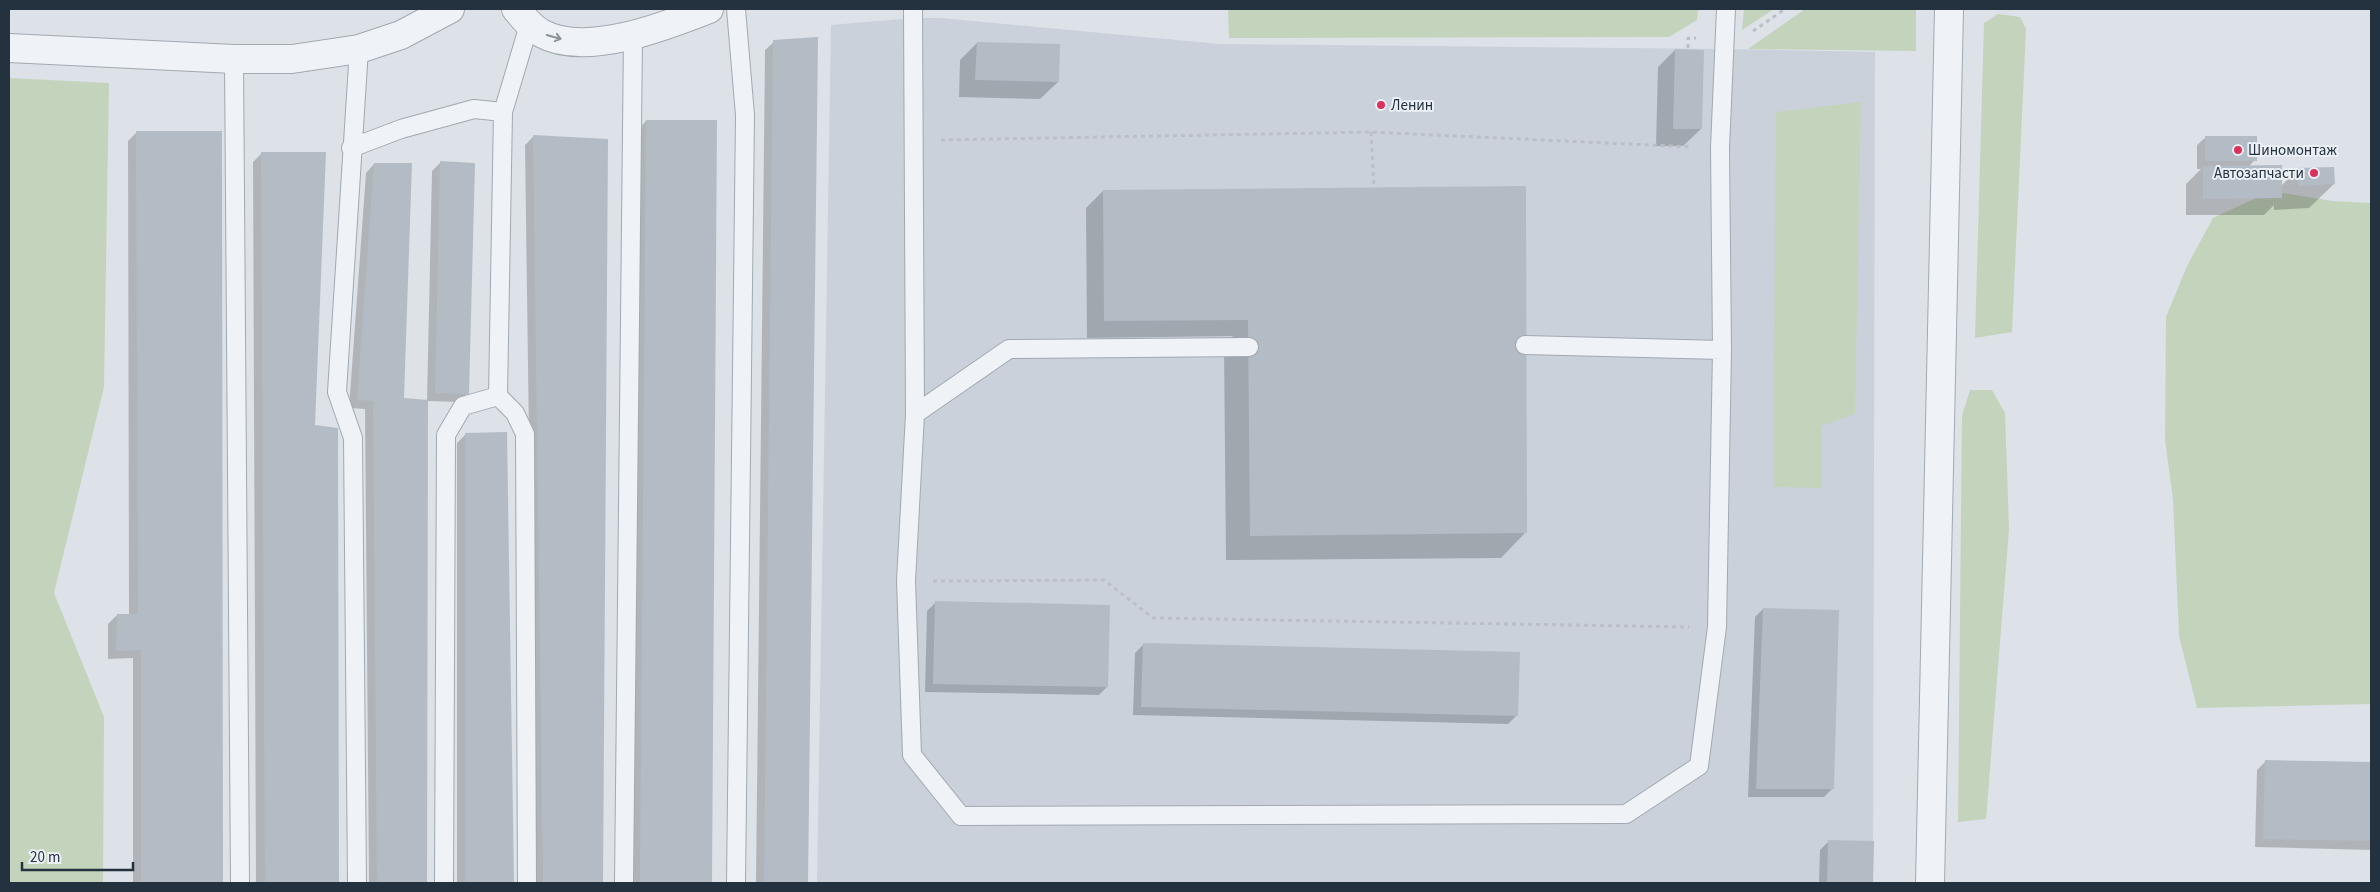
<svg xmlns="http://www.w3.org/2000/svg" width="2380" height="892" viewBox="0 0 2380 892" font-family="'Source Sans 3',sans-serif">
<style>
.built{fill:#cad1da}
.green{fill:#c4d3bc}
.shadow{fill:#0003}
.building{fill:#b3bbc5}
.lines{fill:none;stroke-linecap:round;stroke-linejoin:round}
.service-casing{stroke:#a1a9b2;stroke-width:20}
.minor-casing{stroke:#a1a9b2;stroke-width:30}
.tertiary-casing{stroke:#a1a9b2;stroke-width:30}
.path{stroke:#bac0c6;stroke-width:3;stroke-dasharray:4 4;stroke-linecap:butt}
.service{stroke:#eff2f6;stroke-width:18}
.minor{stroke:#eff2f6;stroke-width:28}
.tertiary{stroke:#eff2f6;stroke-width:28}
.oneway{stroke:#8a929a}
.poi-dot{fill:#db325d;stroke:#ebf0f5;stroke-width:2}
.labels{text-anchor:middle;stroke-width:4;stroke-linejoin:round;paint-order:stroke}
.poi-label{font-size:15px;fill:#24313f;stroke:#ebf0f5;text-anchor:start}
</style>
<rect width="100%" height="100%" fill="#dce2e8"/>
<path class="built" d="M913,18H940L1220,44L1726,49L1875,52L1873,883H817L831,25Z"/>
<path class="green" d="M1228,9H1698L1697,20L1669,37L1229,38Z
M1744,9H1774L1742,30Z
M1805,9H1916V51L1748,49Z
M1998,14L2020,17L2026,29L2012,332L1975,338L1984,23Z
M9,78L109,83L104,387L54,593L104,717L103,883H9Z
M1861,102L1855,414L1821,426L1822,488L1773,487L1776,112Z
M2271,191L2333,201L2371,203V704L2197,708L2179,636L2173,499L2165,440L2166,317L2187,266L2213,218Z
M1970,390H1992L2005,413L2009,529L1986,819L1958,822L1962,416Z"/>
<path class="shadow" d="M817,39L807,883H756L765,50L774,42Z
M977,43L1058,82L1040,99L959,97L960,60Z
M1675,50L1701,129L1683,146H1656L1658,67Z
M646,121H715L711,883H632L638,130Z
M137,132H221L222,883H133V658L108,659V624L117,615H129L128,141Z
M534,136L606,140L602,883H535L525,145Z
M2206,137L2255,160L2249,166L2281,186L2298,169L2334,184L2309,208L2274,210V205L2264,215H2186V184L2201,169H2197V145Z
M262,153L314,426L336,429L338,883H256L253,162Z
M441,162L468,393L459,402L427,401L426,883H369L365,409L349,408L366,173L374,164L402,399L427,401L432,171Z
M1103,191L1525,533L1501,558L1226,560L1224,346L1233,336L1087,338L1086,208Z
M506,433L512,883H457V443L466,434Z
M936,602L1107,687L1099,695L925,692L927,611Z
M1763,609L1833,788L1824,797H1748L1755,617Z
M1143,645L1517,715L1508,724L1133,715L1135,653Z
M2266,761L2371,764V850L2255,847L2257,770Z
M1829,841L1872,842L1871,883H1819L1820,850Z"/>
<path class="building" d="M818,37L808,883H764L773,40Z
M977,42L1060,44L1059,82L975,80Z
M1675,49L1704,50L1702,129H1673Z
M646,120H717L712,883H640Z
M136,131H222L223,883H141V650L116,651L117,614H138Z
M533,135L608,139L603,883H543Z
M2205,136H2257V161H2205Z
M261,152H326L315,425L338,428L339,883H265Z
M440,161L475,163L469,394L435,393Z
M374,163H412L404,398L428,400L427,883H377L373,401L357,400Z
M2282,165V198L2203,199V166Z
M2334,167L2335,184L2298,186L2297,168Z
M1526,186L1527,533L1250,536L1248,320L1104,321L1103,190Z
M507,432L514,883H465V433Z
M935,601L1110,605L1108,687L933,684Z
M1763,608L1839,610L1834,789H1756Z
M1143,643L1520,652L1518,716L1141,707Z
M2265,760L2371,762V841L2263,839Z
M1828,840L1874,841L1873,883H1827Z"/>
<g class="lines">
<defs>
<path id="service" d="M913,9L915,414L906,581L912,755L961,816L1626,814L1699,766L1717,627L1722,350L1720,148L1726,9
M234,59L240,883
M351,148L401,129L474,109L503,112
M1525,345L1722,350
M915,414L1009,349L1249,347
M357,883L353,438L337,392L359,49
M444,883L446,435L463,406L498,396
M527,883L525,434L515,413L498,396L503,112L529,25
M624,883L633,36
M736,883L745,115L736,9"/>
<path id="minor" d="M9,48L234,59H292L359,49L401,35L450,9
M1930,883L1949,9"/>
<path id="tertiary" d="M516,9C524,18 530,27 541,33C585,58 666,26 709,9"/>
</defs>
<use href="#service" class="service-casing"/>
<use href="#minor" class="minor-casing"/>
<use href="#tertiary" class="tertiary-casing"/>
<path class="path" d="M1753,31L1785,9
M1688,48V38H1696
M1371,132L1374,187
M941,140L1371,132L1692,147
M933,581L1104,580L1153,618L1689,627"/>
<use href="#service" class="service"/>
<use href="#minor" class="minor"/>
<use href="#tertiary" class="tertiary"/>
</g>
<defs><path id="oneway-shaft" d="M-6 0H5M1.5-3L5.5 0L1.5 3" fill="none" stroke-width="1.6" stroke-linecap="round" stroke-linejoin="round" transform="scale(1.25)"/></defs>
<use class="oneway" href="#oneway-shaft" transform="translate(554 37) rotate(16)"/>
<g class="poi-dot">
<circle cx="1381" cy="105" r="5"/>
<circle cx="2238" cy="150" r="5"/>
<circle cx="2314" cy="173" r="5"/>
</g>
<g class="labels">
<g class="poi-label">
<text x="1391" y="110">Ленин</text>
<text x="2248" y="155">Шиномонтаж</text>
<text x="2304" y="178" text-anchor="end">Автозапчасти</text>
</g>
</g>
<rect width="2380" height="892" fill="none" stroke="#24313f" stroke-width="20"/>
<path d="M22 862v8h111v-8" fill="none" stroke="#24313f" stroke-width="2.5"/>
<text x="30" y="862" font-size="15" fill="#24313f" stroke="#ebf0f5" stroke-width="4" paint-order="stroke">20 m</text>
</svg>
